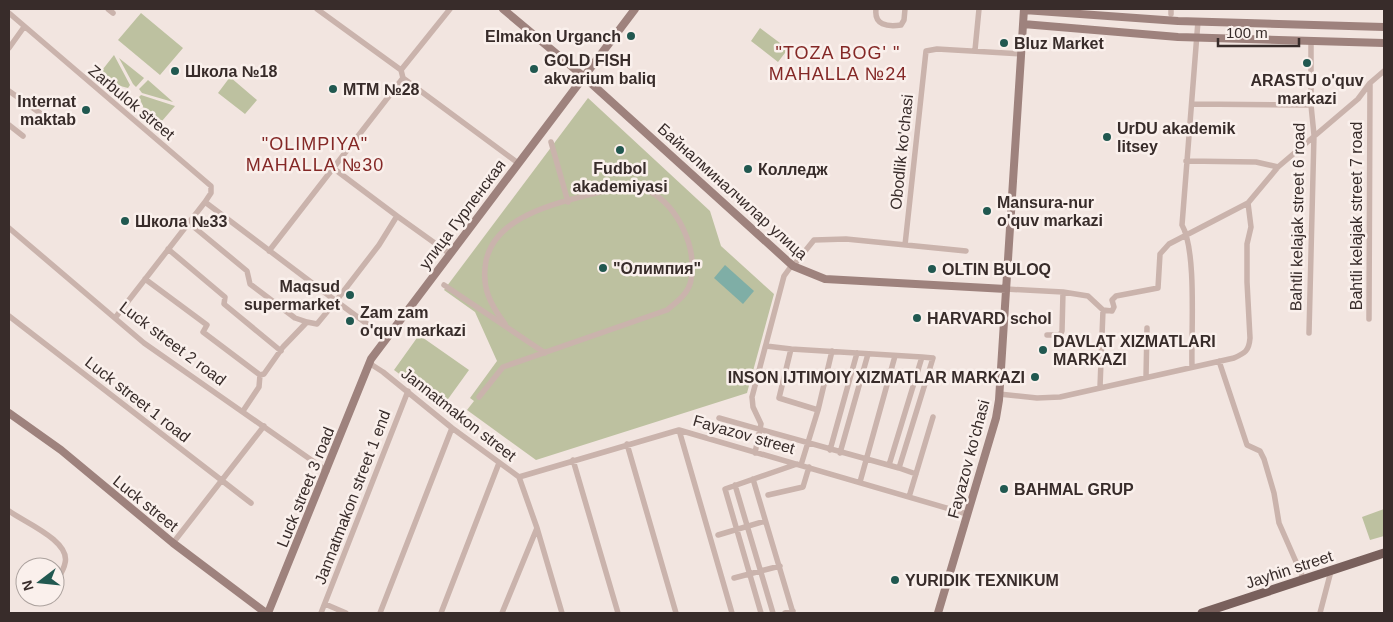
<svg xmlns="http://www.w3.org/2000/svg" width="1393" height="622" viewBox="0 0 1393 622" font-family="Helvetica,sans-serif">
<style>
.green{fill:#bdc1a0}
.water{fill:#7faea6}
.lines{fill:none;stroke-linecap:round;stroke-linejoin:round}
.street{stroke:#cab3ac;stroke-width:5.5}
.secondary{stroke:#9e827d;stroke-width:8}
.primary{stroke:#79605c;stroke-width:9}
.poi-dot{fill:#215850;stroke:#faf0ec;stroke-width:2}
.labels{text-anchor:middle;stroke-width:5;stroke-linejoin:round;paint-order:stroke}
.poi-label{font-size:16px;font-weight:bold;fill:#382c2a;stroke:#faf0ec;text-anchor:start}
.street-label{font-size:16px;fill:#382c2a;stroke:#faf0ec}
.neighbourhood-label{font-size:18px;letter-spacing:1px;fill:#842826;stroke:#faf0ec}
</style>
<rect width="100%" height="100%" fill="#f2e5e0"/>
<path class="green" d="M141,13L183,48L160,75L118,40Z
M760,28L788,49L778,62L751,41Z
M114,55L130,85L128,88L101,81L96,78Z
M119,58L144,78L136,87L133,84Z
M230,77L257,100L245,114L218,93Z
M148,80L173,102L142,93L139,89Z
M141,95L175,106L155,129L151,125L139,97Z
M588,98L710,211L721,246L774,294L747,393L536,460L467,410L474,401L470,398L497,361L475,312L444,290Z
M419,335L469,370L443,406L394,370Z
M1384,509V536L1370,540L1362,517Z"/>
<path class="water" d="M725,265L754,291L743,304L714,278Z"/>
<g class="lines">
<path class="street" d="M108,9L113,13
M876,9C874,25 887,27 901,25L904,20L905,9
M9,13L211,186V193L205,202L115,318
M1171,14V9
M9,48L24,27
M975,50L979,9
M401,70L450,9
M403,78L518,163
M9,91L40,113
M1192,104L1311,105
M9,125L23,136
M551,142L568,202
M1186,161L1256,162L1278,167
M205,202L336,301L379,245L397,216L333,168
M397,216L450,254
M189,223L247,271L250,284L295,318L307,322
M9,228L144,343L327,471
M905,245L926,51L937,49L1021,54
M168,249L225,297L224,304L281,351
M269,251L403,78L401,70L317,9
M793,266L814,240L846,239L966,251
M145,279L207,325L203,332L260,375L264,374L283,347L307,322L317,324L336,301L386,338
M444,285L545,353
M1006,289L1063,292L1088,296L1103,310
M1103,310L1112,311L1114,307L1112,300L1116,296L1158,288L1160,254L1169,244L1248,203L1278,167L1358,99L1370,83L1384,71
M9,316L251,503
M1369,319L1370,84
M1309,333L1314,135L1311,105V42
M1047,335H1060L1062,331L1063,292
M766,346L791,349
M1219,361L1247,445L1260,451L1264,459L1274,493L1279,523L1304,580
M369,363L383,372L452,428L519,477L679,430
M1192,366C1191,333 1197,251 1182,225L1198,21
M1146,377L1147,328
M1100,387L1103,310
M999,394L1037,398L1060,397L1234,358C1245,353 1249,351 1250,338L1247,282V244L1251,227L1248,203
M479,397L503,367L667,310C677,302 689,293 691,280C697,248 679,207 649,191C640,186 629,187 619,187C575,200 497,209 486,261C481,287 490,304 505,324
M818,410L779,398L791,349L922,357
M243,411L259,387L260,375
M719,418L899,468L933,358L922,357L889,465
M679,430L967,514
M679,430L732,613
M627,444L676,613
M830,450L857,353
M755,453L761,424L753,407L752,397L784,276L792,265
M840,453L868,354
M573,460L618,613
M801,465L818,410L832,351
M899,468L916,474
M519,477L537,528L562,613
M753,479L793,613
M860,482L895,356
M735,485L773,613
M768,495L803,487L809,467
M909,497L933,417
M9,511C24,522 71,541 65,563C64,570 58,578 55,584
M718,535L765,521
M173,543L264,426
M734,578L780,566
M325,604L346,613
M321,613L408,391
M380,613L452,428
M441,613L499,463
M502,613L537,528
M761,613L725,489L797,464
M785,613L793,611
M1320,613L1331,571"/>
<path class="secondary" d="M503,9L583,76L793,266L825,279L1006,289
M1024,10L1178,21L1384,27
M1023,24L1178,37L1384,43
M9,413L61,450L173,543L266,613
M268,613L371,359L635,9
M938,613L996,418L999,400L1024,9"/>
<path class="primary" d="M1202,613L1384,553"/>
</g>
<g class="poi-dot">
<circle cx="631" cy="36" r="5"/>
<circle cx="1004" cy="43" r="5"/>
<circle cx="1307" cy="63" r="5"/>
<circle cx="534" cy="69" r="5"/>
<circle cx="175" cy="71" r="5"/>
<circle cx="333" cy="89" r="5"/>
<circle cx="86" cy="110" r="5"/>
<circle cx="1107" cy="137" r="5"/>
<circle cx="620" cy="150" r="5"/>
<circle cx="748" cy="169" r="5"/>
<circle cx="987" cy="211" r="5"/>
<circle cx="125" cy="221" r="5"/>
<circle cx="603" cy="268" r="5"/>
<circle cx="932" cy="269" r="5"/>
<circle cx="350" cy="295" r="5"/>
<circle cx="917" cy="318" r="5"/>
<circle cx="350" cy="321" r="5"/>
<circle cx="1043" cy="350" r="5"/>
<circle cx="1035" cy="377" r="5"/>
<circle cx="1004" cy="489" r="5"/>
<circle cx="895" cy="580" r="5"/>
</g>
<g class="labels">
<g class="poi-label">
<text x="621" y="42" text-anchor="end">Elmakon Urganch</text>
<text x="1014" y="49">Bluz Market</text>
<text x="544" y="66">GOLD FISH<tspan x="544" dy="18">akvarium baliq</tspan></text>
<text x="185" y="77">Школа №18</text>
<text x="1307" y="86" text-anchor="middle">ARASTU o'quv<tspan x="1307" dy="18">markazi</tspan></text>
<text x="343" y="95">MTM №28</text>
<text x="76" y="107" text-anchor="end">Internat<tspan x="76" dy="18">maktab</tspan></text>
<text x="1117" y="134">UrDU akademik<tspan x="1117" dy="18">litsey</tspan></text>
<text x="620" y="174" text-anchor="middle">Fudbol<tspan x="620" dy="18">akademiyasi</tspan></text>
<text x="758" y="175">Колледж</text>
<text x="997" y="208">Mansura-nur<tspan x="997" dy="18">o'quv markazi</tspan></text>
<text x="135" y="227">Школа №33</text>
<text x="613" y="274">"Олимпия"</text>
<text x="942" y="275">OLTIN BULOQ</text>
<text x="340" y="292" text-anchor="end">Maqsud<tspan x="340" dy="18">supermarket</tspan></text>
<text x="360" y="318">Zam zam<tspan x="360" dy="18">o'quv markazi</tspan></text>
<text x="927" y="324">HARVARD schol</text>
<text x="1053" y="347">DAVLAT XIZMATLARI<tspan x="1053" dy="18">MARKAZI</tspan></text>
<text x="1025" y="383" text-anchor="end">INSON IJTIMOIY XIZMATLAR MARKAZI</text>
<text x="1014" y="495">BAHMAL GRUP</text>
<text x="905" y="586">YURIDIK TEXNIKUM</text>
</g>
<g class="street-label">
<text transform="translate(132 102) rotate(40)" y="6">Zarbulok street</text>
<text transform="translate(901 152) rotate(-84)" y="6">Obodlik ko'chasi</text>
<text transform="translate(733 191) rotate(42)" y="6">Байналминалчилар улица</text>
<text transform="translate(462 214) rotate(-53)" y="6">улица Гурленская</text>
<text transform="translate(1356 216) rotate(-90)" y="6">Bahtli kelajak street 7 road</text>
<text transform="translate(1297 217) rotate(-89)" y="6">Bahtli kelajak street 6 road</text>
<text transform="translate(173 343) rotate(37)" y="6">Luck street 2 road</text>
<text transform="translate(138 399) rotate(38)" y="6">Luck street 1 road</text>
<text transform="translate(459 414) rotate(38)" y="6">Jannatmakon street</text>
<text transform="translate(744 434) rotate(16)" y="6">Fayazov street</text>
<text transform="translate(968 459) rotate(-75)" y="6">Fayazov ko'chasi</text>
<text transform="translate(305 487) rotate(-68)" y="6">Luck street 3 road</text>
<text transform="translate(352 497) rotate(-69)" y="6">Jannatmakon street 1 end</text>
<text transform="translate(146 503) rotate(39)" y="6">Luck street</text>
<text transform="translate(1289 569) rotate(-18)" y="6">Jayhin street</text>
</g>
<g class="neighbourhood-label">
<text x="838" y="59">"TOZA BOG' "<tspan x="838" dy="21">MAHALLA №24</tspan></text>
<text x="315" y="150">"OLIMPIYA"<tspan x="315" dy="21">MAHALLA №30</tspan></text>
</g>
</g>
<rect width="1393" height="622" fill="none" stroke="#382c2a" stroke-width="20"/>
<g transform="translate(40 582) rotate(254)"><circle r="24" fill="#faf0ec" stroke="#aca29e"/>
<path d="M0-4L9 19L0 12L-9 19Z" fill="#215850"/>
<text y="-8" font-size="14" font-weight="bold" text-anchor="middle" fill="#382c2a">N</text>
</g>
<path d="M1218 38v8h81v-8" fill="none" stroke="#382c2a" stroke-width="2.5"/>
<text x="1226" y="38" font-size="15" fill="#382c2a" stroke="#faf0ec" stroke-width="4" paint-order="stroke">100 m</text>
</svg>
